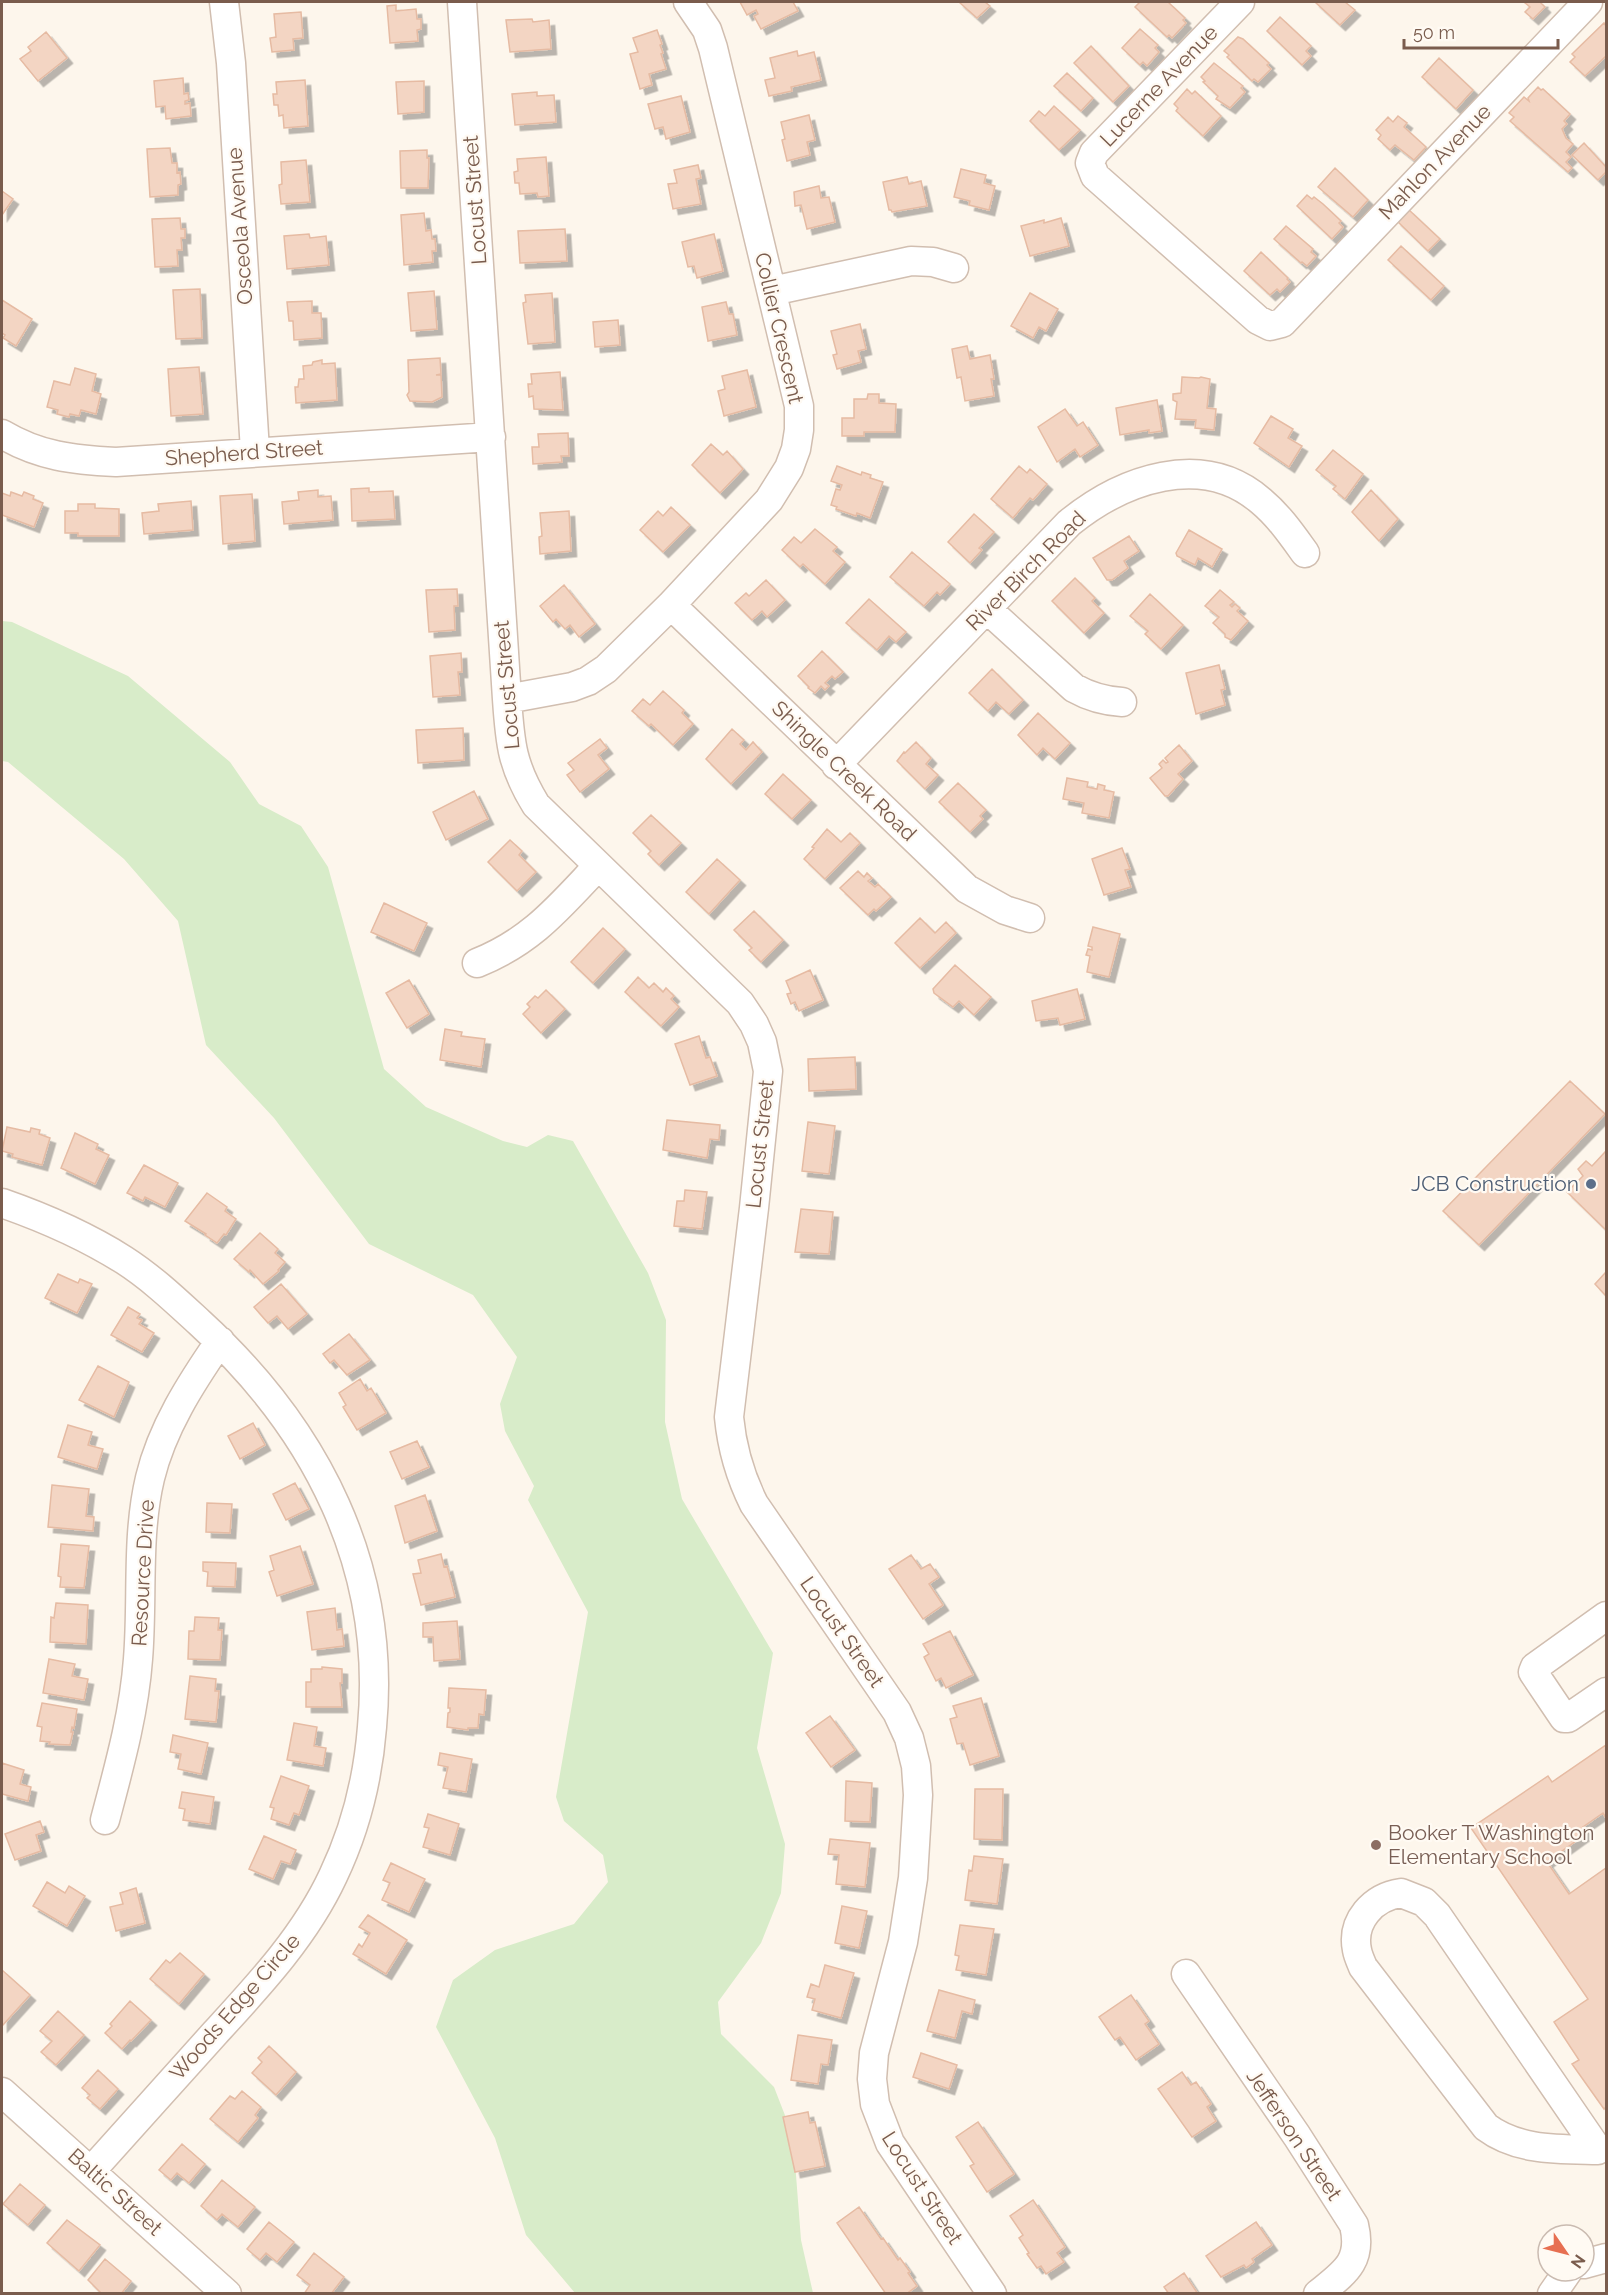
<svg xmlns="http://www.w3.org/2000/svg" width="1608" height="2295" viewBox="0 0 1608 2295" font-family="Raleway,sans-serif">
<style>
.green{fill:#d8ecc9}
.building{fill:#f3d5c3;stroke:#e6bba3;stroke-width:1.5;filter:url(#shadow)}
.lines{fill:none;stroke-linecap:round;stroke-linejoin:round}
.minor-casing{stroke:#d1beb0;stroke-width:31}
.minor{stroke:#fff;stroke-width:28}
.service-dot{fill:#5c6f8a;stroke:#fffaf3;stroke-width:2}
.education-dot{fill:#8d6e63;stroke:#fffaf3;stroke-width:2}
.labels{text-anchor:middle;stroke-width:4.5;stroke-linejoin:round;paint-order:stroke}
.street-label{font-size:21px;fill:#7a5c4d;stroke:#fffaf3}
.service-label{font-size:21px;fill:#4e5e75;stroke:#fffaf3;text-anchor:end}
.education-label{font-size:21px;fill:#785e54;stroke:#fffaf3;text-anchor:start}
</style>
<defs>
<filter id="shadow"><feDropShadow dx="5.5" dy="5.5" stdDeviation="0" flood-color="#0004"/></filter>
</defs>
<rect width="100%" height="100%" fill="#fdf6ec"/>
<path class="green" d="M2,621L12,622L128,676L230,762L259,804L301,826L328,867L384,1069L426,1107L503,1141L527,1147L548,1135L573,1141L648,1273L666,1320L665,1422L682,1499L773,1653L757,1748L785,1844L781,1893L761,1943L718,2002L721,2034L774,2087L793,2136L801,2240L813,2293H575L526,2235L495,2138L436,2027L453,1980L495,1950L574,1924L608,1882L603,1855L564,1821L556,1797L588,1612L528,1500L534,1486L505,1431L500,1404L517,1357L473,1295L369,1244L274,1118L206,1045L178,921L124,859L8,762L2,761Z"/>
<path class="building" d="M740,2H793L798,11L761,29L754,16L758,14L756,10L747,15Z
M959,2H985L990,6L977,18Z
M1140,2H1168L1185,18L1183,20L1186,23L1172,38L1169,35L1167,37L1135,7Z
M1315,2H1345L1355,10L1340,25Z
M1524,2H1543L1541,3L1545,7L1533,19L1525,12L1530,7Z
M396,5V11L416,9L417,19H421V29L417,30L418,41L390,43L387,6Z
M301,12L303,38L293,39L294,50L272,52L270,38L276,37L274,14Z
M1280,17L1311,46L1306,51L1311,56L1302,65L1267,31Z
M532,19L533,22L549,20L551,49L510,52L506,20Z
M1604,23L1606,26V56L1585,76L1570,62L1575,57L1572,54Z
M1140,29L1158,45L1155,48L1159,52L1147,66L1143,62L1140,65L1122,48Z
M657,30L662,44L660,45L663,53L661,54L666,69L649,74L652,85L640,89L630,54L638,52L633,38Z
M46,32L67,58L38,81L20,59L31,51L28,47Z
M1238,37L1243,39L1269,63L1267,65L1271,69L1258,82L1254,79L1252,81L1227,57L1229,55L1224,51Z
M1091,46L1129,86L1113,102L1074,63Z
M797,51L798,56L814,52L821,80L791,87L792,91L769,96L765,80L775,78L770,58Z
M1439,58L1473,90L1456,109L1422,77Z
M1214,63L1243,86L1241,88L1245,92L1230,108L1216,99L1218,96L1203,82L1205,81L1201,77Z
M1067,73L1093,98L1081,111L1054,86Z
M183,78L184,94L188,93L189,100L185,101V104L190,103L191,116L166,119L165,106L156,107L154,81Z
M305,80L308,126L284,128L283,115L279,116L278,105H274L273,94H277L276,82Z
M424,81V112L398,114L396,82Z
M1538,87L1541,90L1543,89L1570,114L1564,121L1567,124L1562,129L1566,138L1573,144L1566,152L1571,157L1566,162L1572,168L1568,172L1510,121L1514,117L1509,113L1524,97L1529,101L1528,98Z
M1187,89L1192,94L1195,91L1221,116L1203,136L1176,111L1178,108L1174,104Z
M537,92V96L554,95L556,122L515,125L512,94Z
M681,96L690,132L666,139L663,127L655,129L648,104Z
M1054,106L1080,130L1059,150L1030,121L1039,111L1045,116Z
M809,115L815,140L807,142L810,155L787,161L782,140L785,139L781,122Z
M1398,116L1407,123L1404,127L1426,147L1414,160L1395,145L1390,150L1378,139L1381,135L1376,130L1388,117L1393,122Z
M1584,143L1606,167V172L1598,180L1572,155Z
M170,148L172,163H177V173L180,172L181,184L178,185V195L150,197L147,149Z
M427,150V158H429L428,188H401L400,151Z
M546,157L549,196L538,197L537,193L520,194L519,183H515L514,172L518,171L517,159Z
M306,160L310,202L281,204L279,185L282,184L281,162Z
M698,165L701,178L696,179L701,204L673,209L668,184L677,183L674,170Z
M1335,168L1368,200L1353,217L1318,187Z
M961,169L986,175L984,183L995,186L989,210L969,205L970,201L954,197Z
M907,177L909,184L921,181L927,206L892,212L891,210H889L883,182Z
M819,186L821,198L829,197L835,222L807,229L801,205L795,206L794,192Z
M2,191L13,199L2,215Z
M1307,195L1312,199L1314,197L1323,204L1341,221L1339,223L1343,227L1332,239L1297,206Z
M1408,209L1440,239L1428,251L1396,220Z
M424,213L426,231L431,230L432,239H435L436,251H432L433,262L404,265L401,215Z
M180,218L181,229H185V238H181L182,250H177L178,266L155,267L152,219Z
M1061,218L1069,246L1030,256L1021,226L1044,220V223Z
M1286,226L1313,249L1311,252L1316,256L1307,266L1302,262L1301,263L1274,239Z
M565,229L567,261L520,263L518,231Z
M309,234L310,238L326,236L329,265L287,269L284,236Z
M714,234L723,271L697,278L694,266L688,267L682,242Z
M1401,246L1444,286L1431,300L1388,260Z
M1261,252L1288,278L1287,279L1290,282L1280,292L1277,289L1270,295L1244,271Z
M200,289L202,338L176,339L173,290Z
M434,291L437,329L411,331L408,293Z
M552,293L555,342L528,344L523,303L526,302L525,295Z
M1030,293L1058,309L1046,331L1039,327L1033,338L1011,326Z
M2,300L32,319L16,346L3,338L5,335L2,333Z
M312,301V313H321L322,338L294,340L293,321H289L287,302Z
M726,302L729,314H733L737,335L708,341L702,307Z
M618,320L620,345L595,347L593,322Z
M860,324L866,349L858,351L861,362L837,369L833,355L837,354L831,331Z
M967,346L970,359L990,355L994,379H991L994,396L965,401L961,377L957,378L952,349Z
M440,358L441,374L436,375H441L442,397L432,402L410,401L407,395L409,392L408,360Z
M322,360V364L335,363L337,400L296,403L295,387H298L299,379H304L303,366L312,365L313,362Z
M199,367L203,414L171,416L168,369Z
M75,368L96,374L92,391L101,394L96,414L81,410L79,416L70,414L69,417L57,414L58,410L47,407L54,381L70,385Z
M747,370L756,407L724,416L718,391L725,389L722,376Z
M560,372L563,410L534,409L533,396L529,397L528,384H532L531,374Z
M1182,377L1199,378L1201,377L1210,379L1207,408L1216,409L1214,430L1195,428L1196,420L1175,419L1177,402L1173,400V394L1181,393Z
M868,394H879V403L896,404L895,432H864V436H842V418H854V399H867Z
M1157,400L1162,431L1149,433V430L1120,435L1116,408Z
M1065,409L1077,426L1083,422L1098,445L1080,457L1075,449L1057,462L1038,427Z
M1271,416L1293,429L1288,438L1302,446L1289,467L1254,443Z
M568,433L569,456H561L562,462L533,464L532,447H539L538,434Z
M711,444L723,455L727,451L743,469L720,493L692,465Z
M1333,450L1363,474L1345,499L1333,489L1336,486L1316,470Z
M837,466L861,475L862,472L871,475L870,478L883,482L870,518L857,513L856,516L836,509L837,507L831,505L836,489L840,490L842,485L831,481Z
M1019,466L1027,473L1030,469L1047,484L1033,500L1030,498L1013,518L991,499Z
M369,488V492L393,491L395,519L352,521L351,489Z
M318,490V497L331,496L333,520L284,524L282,502L299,500L298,492Z
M1371,490L1398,519L1379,541L1352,512Z
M11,492L22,496L24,492L34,496L33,499L43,503L34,527L2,515V493L10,496Z
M252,494L255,541L223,544L220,496Z
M191,501L193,530L144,534L142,513L159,511L158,504Z
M78,504H95V508L119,509V536H78V533H65V511H78Z
M671,507L690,525L663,552L640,530L658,511L663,516Z
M569,511L571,551L540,554L539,537L542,536L540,513Z
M974,514L994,532L979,548L982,550L970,563L948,542Z
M815,529L837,547L833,551L845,562L825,584L803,564L800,567L782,550L794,537L801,543Z
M1189,530L1222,549L1212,567L1198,558L1195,565L1177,556L1176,553Z
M1129,536L1139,551L1124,561L1128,568L1112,580H1107L1093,558Z
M912,552L950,584L940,595L937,592L924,606L890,577Z
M1075,578L1095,598L1092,601L1104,613L1084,633L1052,601Z
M766,580L785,600L767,617L762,611L752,620L735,603L746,593L749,596Z
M564,585L595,624L579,637L570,625L565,629L556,619L553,622L540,606Z
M457,589L458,606H454L455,630L429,632L426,590Z
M1220,590L1234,602L1230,605L1232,607L1235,604L1240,608L1237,611L1248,621L1231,640L1225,637V634L1213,623L1219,617L1205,606Z
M1150,594L1183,625L1161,649L1145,634L1148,631L1130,616Z
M869,599L906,632L896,642L889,636L877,650L846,623Z
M822,651L843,672L835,679L832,676L825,683L829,686L825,690L821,686L815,693L808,688L809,687L798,676Z
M461,653L462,672H458L460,695L433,697L430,656Z
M1219,665L1225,689L1221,690L1225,705L1196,714L1186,673Z
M992,669L1023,700L1009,714L996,702L988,711L969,693Z
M663,691L684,710L682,713L693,724L673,745L651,724L649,726L632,711L643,699L650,705Z
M1038,713L1070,743L1055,759L1043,748L1037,755L1018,735Z
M463,728L464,760L418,763L416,730Z
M732,729L744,740L740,744L746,750L753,742L762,752L731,784L706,759Z
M600,739L607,748L598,755L609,769L580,792L567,775L574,770L568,763Z
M916,742L931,758L926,764L938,775L925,789L897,761L904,752L905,753Z
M1179,745L1192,761L1178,774L1183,779L1168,796H1165L1150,778L1162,768L1159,764L1163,760L1166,763L1168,762L1165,758Z
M783,774L811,800L792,819L765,794Z
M1067,778L1088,782L1087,787L1097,789L1098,784L1105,786L1104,790L1114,792L1109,818L1082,813L1084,803L1063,799Z
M958,783L986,810L980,816L983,819L970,832L939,802Z
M474,791L488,819L446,840L433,812Z
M651,815L681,843L659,865L648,854L651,851L633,833Z
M827,829L841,842L850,833L860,843L825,879L804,859L814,848L812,847Z
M510,840L522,851L519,855L536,872L517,891L488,862Z
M1122,848L1130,869L1125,870L1131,887L1104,895L1092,859Z
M717,859L740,880L709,914L686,892Z
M858,871L864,877L867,873L872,878L868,881L875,887L878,884L891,897L876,911L874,909L868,915L840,888Z
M384,903L427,923L414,951L371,932Z
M754,911L783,940L761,962L749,950L752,948L734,930Z
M920,918L935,933L946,922L956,933L920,968L895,943Z
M1093,927L1120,934L1109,977L1087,972L1090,956L1086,955L1088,949L1092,950V947L1088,946Z
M603,928L625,949L593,983L571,962Z
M955,965L991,997L974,1015L959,1001L953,1007L934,993L933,989Z
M810,970L823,1000L799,1011L795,1002L791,1004L787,994L791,993L786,981Z
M638,977L649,988L654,983L663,992L666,988L674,996L671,999L679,1007L661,1026L625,992Z
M409,980L429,1014L407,1028L386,993Z
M1077,989L1085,1019L1060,1025L1058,1018L1036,1021L1032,1001Z
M546,990L565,1009L541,1033L523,1014L530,1007L527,1004L535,996L538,998Z
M445,1029L462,1032L461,1036L485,1039L481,1067L440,1060Z
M699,1036L706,1058L710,1057L717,1076L690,1085L675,1044Z
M855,1057L856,1089L809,1091L808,1059Z
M1570,1081L1605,1114L1479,1245L1443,1211Z
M667,1120L720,1125L719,1140L710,1139L707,1158L663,1150Z
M808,1122L835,1126L829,1174L802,1171Z
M7,1127L30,1132L31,1128L40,1130L39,1134L50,1138L42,1165L12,1157L13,1154L2,1151Z
M75,1133L98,1144L96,1149L109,1155L95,1184L61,1168Z
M1606,1151V1230L1567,1192L1583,1176L1578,1169L1586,1161L1592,1166Z
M144,1165L178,1183L165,1207L145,1197L143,1201L127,1193Z
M685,1190L707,1192L702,1229L674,1226L677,1201H684Z
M207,1193L227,1207L225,1211L236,1219L226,1235L224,1234L217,1243L205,1235L206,1234L185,1221Z
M801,1209L833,1212L829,1254L795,1252Z
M260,1233L278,1249L275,1253L285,1262L278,1270L279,1271L263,1284L250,1270L249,1272L234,1259Z
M1606,1272V1296L1595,1284Z
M58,1274L78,1283L80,1279L92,1284L77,1313L45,1298Z
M281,1284L307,1314L288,1329L277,1316L268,1323L254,1307Z
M128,1307L140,1314L137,1318L142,1320L139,1324L154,1333L142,1352L111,1335Z
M349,1334L370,1360L347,1375L334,1360L330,1363L323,1354Z
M98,1366L129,1382L114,1417L79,1400Z
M360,1379L367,1391L371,1388L386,1413L357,1430L343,1407L346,1405L339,1393Z
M253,1423L265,1445L240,1459L228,1436Z
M68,1425L92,1432L88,1445L103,1449L97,1469L58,1457Z
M417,1441L429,1467L402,1479L390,1452Z
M295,1483L309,1509L286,1520L273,1494Z
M52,1485L89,1489L86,1516L94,1517L93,1531L48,1527Z
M425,1495L437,1531L405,1543L395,1506Z
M207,1503L232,1504L230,1533L206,1532Z
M61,1544L89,1546L84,1588L60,1587L61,1577L58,1576Z
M300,1546L313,1584L277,1596L269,1572L274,1570L270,1556Z
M441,1554L444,1567L447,1566L455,1597L421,1605L413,1574L421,1573L418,1560Z
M911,1555L921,1569L930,1564L939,1577L929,1584L943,1605L923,1619L889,1569Z
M203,1562L236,1563L235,1587L207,1586L208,1572L203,1571Z
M56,1603L88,1605L86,1644L50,1642L51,1617L54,1618Z
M335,1608L337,1630L342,1629L344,1646L312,1650L307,1612Z
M195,1617L219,1618L218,1630H222L220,1660L188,1659L189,1631H194Z
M457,1621L460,1659L434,1661L433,1637H423V1623Z
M950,1631L973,1675L946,1688L941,1678L936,1681L924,1657L929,1654L923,1644Z
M49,1659L75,1664L72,1676L88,1679L84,1700L43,1693Z
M322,1667L342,1669V1683H340L342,1707H306V1682H311V1669H322Z
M190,1676L216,1679L215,1691H219L216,1722L185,1719Z
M449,1688L486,1690L484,1715L479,1714L478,1728H468V1730L447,1727L448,1713L450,1712V1708H448Z
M981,1698L999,1756L970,1765L963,1743L957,1744L950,1719L957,1717L953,1706Z
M42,1703L77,1709L74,1728L72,1727L71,1732H73L70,1745L49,1744L50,1742L40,1741L42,1727L37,1726Z
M830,1716L855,1750L831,1767L806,1733Z
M294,1723L317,1727L314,1746L326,1748L323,1766L287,1760Z
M173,1735L208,1743L201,1774L178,1769L181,1754L170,1752Z
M1606,1745V1818L1603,1813L1583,1827L1587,1833L1547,1862L1569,1894L1606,1868V2107L1604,2109L1572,2064L1579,2060L1554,2022L1588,1999L1471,1828L1548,1776L1552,1782Z
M440,1753L472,1759L466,1792L443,1788L448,1767L438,1765Z
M2,1763L24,1770L20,1784L31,1787L28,1801L2,1794Z
M281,1776L309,1786L299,1815L294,1813L289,1825L271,1819L274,1808L270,1807Z
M846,1781L872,1783L870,1822L845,1821Z
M975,1789H1003L1002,1840L974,1839Z
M182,1792L214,1797L210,1824L183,1820L185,1809L179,1808Z
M428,1814L459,1824L450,1855L423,1847L429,1828L424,1827Z
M40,1821L44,1832L36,1835L41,1851L15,1860L5,1834Z
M264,1836L296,1850L290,1864L281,1861L273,1879L249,1869Z
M830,1839L870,1843L865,1887L836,1884L839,1855L828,1854Z
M974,1856L1003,1859L997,1904L965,1900L969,1870L972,1871Z
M391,1863L425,1879L409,1912L382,1900L390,1883L383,1880Z
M47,1882L65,1893L69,1886L85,1896L67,1926L33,1906Z
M136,1888L145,1923L116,1931L110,1907L123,1904L120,1893Z
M842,1906L867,1911L859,1948L835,1943Z
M368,1915L407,1940L386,1974L353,1954L359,1944L362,1947L370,1933L359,1927Z
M960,1925L994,1929L986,1975L956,1970L959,1956L955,1955Z
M180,1953L204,1974L179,2004L150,1979L166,1960L170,1963Z
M825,1965L854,1973L841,2018L812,2010L815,1999L807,1997L811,1984L819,1987Z
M2,1970L30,1995L2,2026Z
M939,1990L975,2000L972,2014L962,2011L955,2038L927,2031Z
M1131,1995L1149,2021L1145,2024L1159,2044L1136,2060L1120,2037L1115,2040L1099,2017Z
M130,2001L151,2020L131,2041L130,2040L122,2049L105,2033L112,2026L110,2024Z
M58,2011L84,2035L56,2065L41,2052L52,2041L40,2031Z
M798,2035L832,2040L828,2065L821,2064L818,2084L791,2080Z
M269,2046L296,2072L276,2095L252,2073L262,2062L258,2058Z
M921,2053L957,2065L949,2089L913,2077Z
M98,2070L118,2089L100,2109L87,2098L90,2095L82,2088Z
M1182,2072L1191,2085L1196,2082L1211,2104L1207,2107L1216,2121L1192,2137L1158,2089Z
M242,2091L261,2107L255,2115L258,2118L238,2142L210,2119L230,2096L235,2099Z
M808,2112L810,2123L815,2122L825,2166L795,2172L783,2117Z
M978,2122L1014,2174L987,2192L970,2166L974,2164L956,2137Z
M182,2144L205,2164L189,2183L177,2173L171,2180L159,2170Z
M222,2180L255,2207L238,2227L222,2214L217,2220L201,2206Z
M20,2184L45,2205L28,2225L3,2204Z
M1033,2200L1065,2247L1057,2253L1064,2262L1046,2274L1041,2266L1037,2268L1027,2254L1029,2253L1019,2238L1023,2235L1010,2216Z
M859,2207L881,2239L883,2238L898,2260L900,2258L910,2272L908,2273L917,2286L906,2294H886L837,2223Z
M67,2220L100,2245L79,2271L47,2243Z
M269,2222L294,2242L277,2262L266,2253L260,2260L247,2249Z
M1256,2222L1272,2245L1252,2259L1254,2262L1246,2268L1244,2265L1221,2277L1206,2256Z
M314,2253L344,2277L331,2294H304L310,2285L297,2275Z
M105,2259L131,2281L121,2294H102L88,2280Z
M1184,2273L1198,2294H1169L1164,2287Z"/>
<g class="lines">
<defs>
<path id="minor" d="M224,2L231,63L255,451
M462,2L507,699C510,744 512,766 536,805L740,1003L754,1024L762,1042L768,1071L754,1208L729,1417C732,1449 740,1476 754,1504L897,1712L909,1738L916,1766L918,1795L913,1878L903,1942L874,2053L872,2079L875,2104L890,2143L992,2294
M1240,2L1094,153L1090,163L1095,176L1258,320L1270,326L1282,323L1588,2
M772,291L911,261L933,262L954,268
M2,434C39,456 73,460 116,462L491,437
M671,605L967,889L1005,910L1030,918
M987,609L1074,688C1090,697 1104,701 1122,702
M507,699L572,687L588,681L606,669L671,605L769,500L789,468L796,449L799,430V406L713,48L707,30L688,2
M836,765L1069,523C1122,480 1202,450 1261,501C1279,516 1292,535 1305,553
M477,963C532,941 559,907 598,866
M2,1203C45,1218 86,1236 124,1260C152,1278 176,1301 200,1323C317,1430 387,1567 372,1727C368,1778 355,1830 333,1876C305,1936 259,1985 215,2033C174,2079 132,2125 91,2171
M1606,1616L1535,1667L1533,1672L1564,1718H1568L1606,1692
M105,1820C119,1767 134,1714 138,1659C143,1599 136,1537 150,1478C162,1428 191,1383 220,1341
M1401,1893L1424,1902L1437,1915L1598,2150C1559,2149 1518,2151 1486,2127L1363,1967C1361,1962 1358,1956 1357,1950C1351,1921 1373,1897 1401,1893Z
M1186,1974L1297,2136L1354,2225C1363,2262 1344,2273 1318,2294
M2,2092L227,2294
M1584,2264L1606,2258
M1552,2294L1568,2271"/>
</defs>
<use href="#minor" class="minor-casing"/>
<use href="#minor" class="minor"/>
</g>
<circle class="service-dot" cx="1591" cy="1184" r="6"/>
<circle class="education-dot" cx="1376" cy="1845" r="6"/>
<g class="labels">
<g class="street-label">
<text transform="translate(1159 86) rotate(-46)" y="7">Lucerne Avenue</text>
<text transform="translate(1435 162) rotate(-46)" y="7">Mahlon Avenue</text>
<text transform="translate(475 200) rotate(-94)" y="7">Locust Street</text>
<text transform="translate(240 226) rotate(-94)" y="7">Osceola Avenue</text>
<text transform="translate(779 328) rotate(77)" y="7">Collier Crescent</text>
<text transform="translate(244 453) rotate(-4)" y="7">Shepherd Street</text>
<text transform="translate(1026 571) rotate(-45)" y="7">River Birch Road</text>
<text transform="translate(507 685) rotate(-95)" y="7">Locust Street</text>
<text transform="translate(844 771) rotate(44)" y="7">Shingle Creek Road</text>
<text transform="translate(760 1144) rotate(-84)" y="7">Locust Street</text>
<text transform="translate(143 1573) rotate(-87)" y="7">Resource Drive</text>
<text transform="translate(842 1632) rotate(55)" y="7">Locust Street</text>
<text transform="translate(235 2007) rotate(-49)" y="7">Woods Edge Circle</text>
<text transform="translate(1294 2135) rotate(56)" y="7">Jefferson Street</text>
<text transform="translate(922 2188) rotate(57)" y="7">Locust Street</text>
<text transform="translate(115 2192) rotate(42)" y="7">Baltic Street</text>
</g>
<g class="service-label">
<text x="1579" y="1191">JCB Construction</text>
</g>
<g class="education-label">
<text x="1388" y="1840">Booker T Washington<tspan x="1388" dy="24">Elementary School</tspan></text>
</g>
</g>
<rect width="1608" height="2295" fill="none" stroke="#7a5c4d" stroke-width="6"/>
<g transform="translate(1566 2253) rotate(125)"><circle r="28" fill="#fffaf3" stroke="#cabbb1" stroke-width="1.5"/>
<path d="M0-4.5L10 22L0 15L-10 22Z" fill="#e76f51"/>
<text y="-9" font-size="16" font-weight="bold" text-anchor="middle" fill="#7a5c4d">N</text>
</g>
<path d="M1404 39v9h154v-9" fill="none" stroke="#7a5c4d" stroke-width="3"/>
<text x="1413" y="39" font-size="18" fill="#7a5c4d" stroke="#fffaf3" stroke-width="4.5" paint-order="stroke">50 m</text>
</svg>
